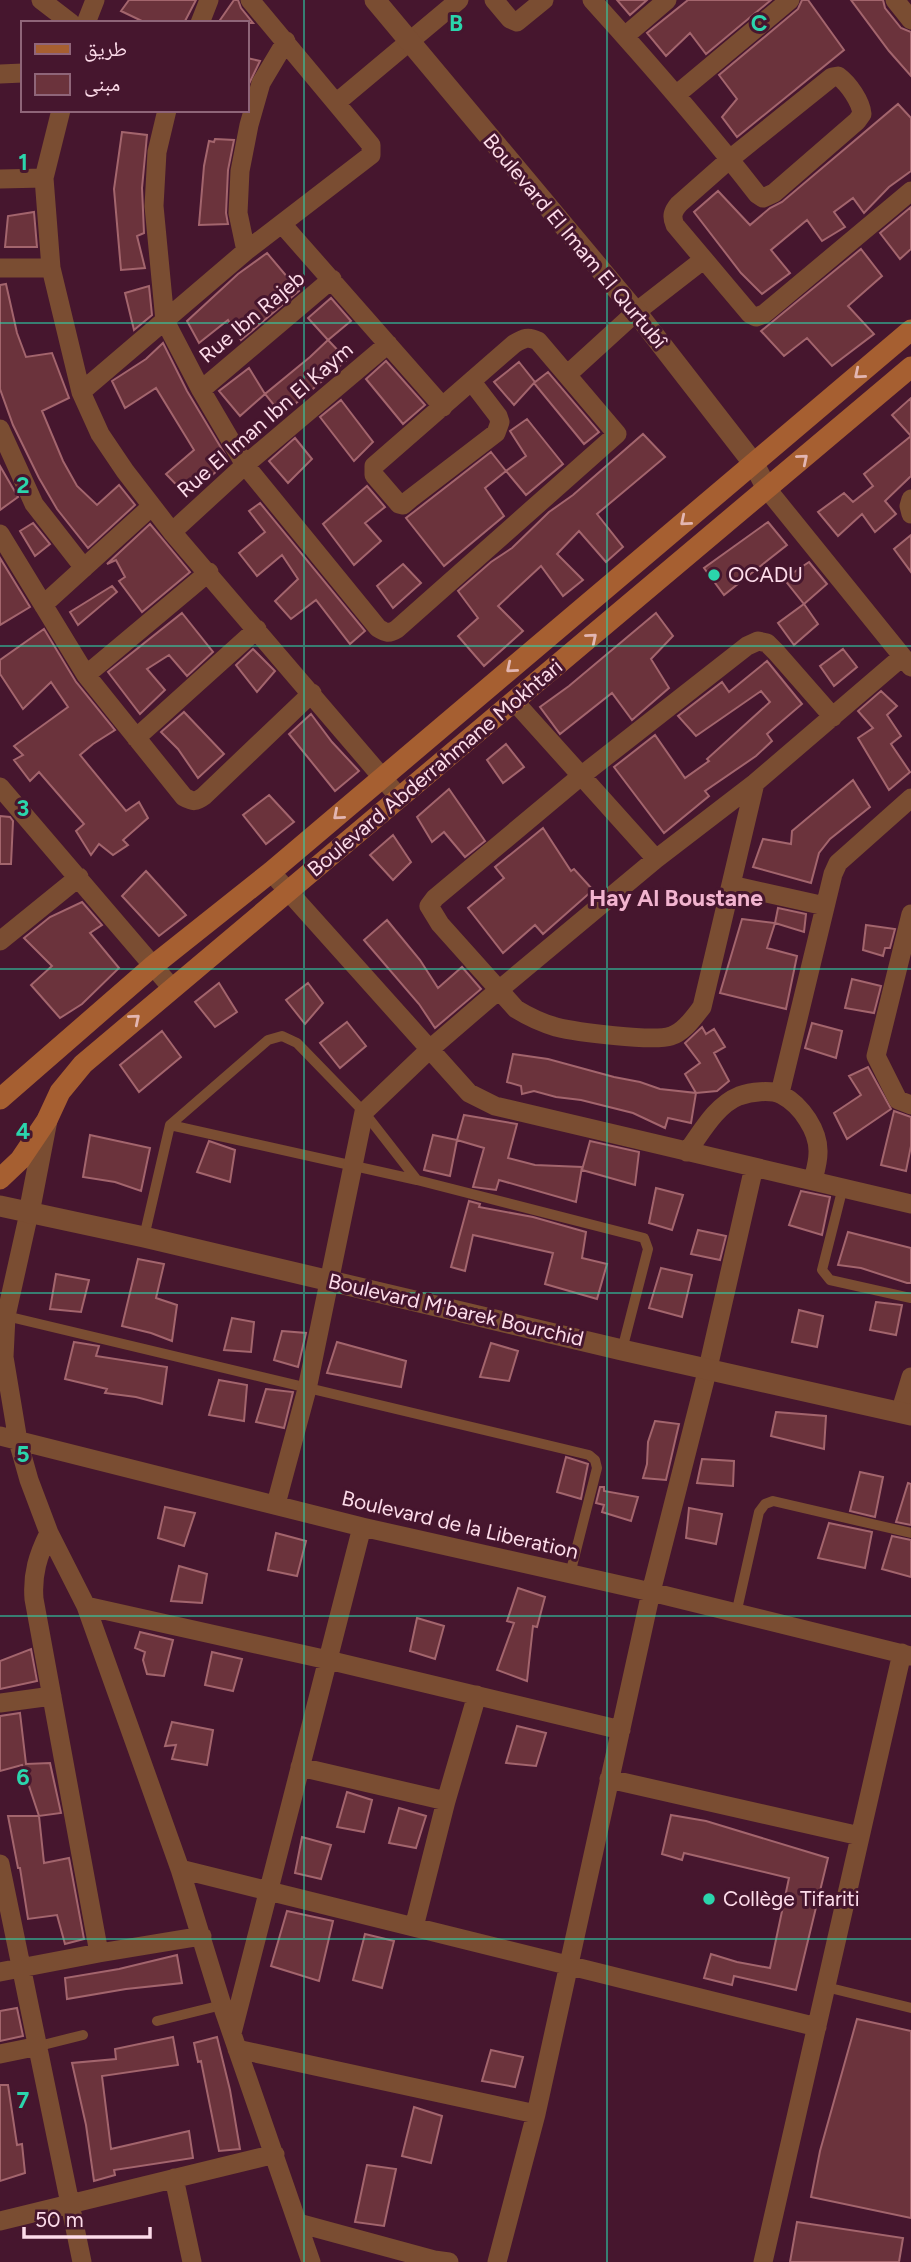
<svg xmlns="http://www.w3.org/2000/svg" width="911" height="2262" viewBox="0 0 911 2262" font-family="Figtree,'Noto Naskh Arabic',sans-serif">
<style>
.building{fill:#6b333c;stroke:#a3656d;stroke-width:2}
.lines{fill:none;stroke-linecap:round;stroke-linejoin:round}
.service{stroke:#7a4d32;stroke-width:10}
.minor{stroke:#7a4d32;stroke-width:19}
.tertiary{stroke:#7a4d32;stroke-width:21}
.secondary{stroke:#a65f31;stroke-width:21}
.oneway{stroke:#e3b6b2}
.grid{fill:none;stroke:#2bd5ac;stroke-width:2;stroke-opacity:0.55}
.poi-dot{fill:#2bd5ac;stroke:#46162e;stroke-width:2.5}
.labels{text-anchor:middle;stroke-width:6;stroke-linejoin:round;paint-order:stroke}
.street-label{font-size:21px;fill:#fddcea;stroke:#46162e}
.poi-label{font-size:21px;fill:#fddcea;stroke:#46162e;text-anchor:start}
.neighbourhood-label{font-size:23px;font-weight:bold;fill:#f2b4cf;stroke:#46162e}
.grid-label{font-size:23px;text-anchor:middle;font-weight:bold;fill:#2bd5ac;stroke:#46162e;stroke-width:6;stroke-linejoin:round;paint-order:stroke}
</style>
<rect width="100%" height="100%" fill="#46162e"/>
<path class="building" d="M129,0H196L184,23H146L121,11Z
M234,0H238L241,8L253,23H218Z
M617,0H647L630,15Z
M688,0H771L706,54L690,33L666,56L647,33Z
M802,0H808L844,50L737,137L722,117L737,99L719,75L798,9Z
M851,0H883L885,8L901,28L911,32V76L889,51Z
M247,58L260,61L247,88Z
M898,104L911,118V171L889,187L864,213L853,198L834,212L845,227L822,241L807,220L771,250L790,273L762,294L741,273L694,212L718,191L750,225L770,208L782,202Z
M122,132L147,135L142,188L144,233L137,236L145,268L121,270L114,189Z
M215,139L234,140L228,170L226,213L228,224L199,225L204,166L209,141L214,142Z
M911,207V249L900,259L880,233Z
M34,212L37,247H5L8,216Z
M861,249L882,276L848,306L874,334L832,366L807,338L784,356L761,331Z
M267,253L299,291L241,340L228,320L199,343L187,321L238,274Z
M6,284L17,333L26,357L52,353L69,398L42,411L63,461L77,486L97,505L119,485L135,505L88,548L57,509L39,478L13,425L0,389V285Z
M149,286L152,315L134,330L125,293Z
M331,298L351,321L328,340L308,318Z
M328,340L347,360L282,415L265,394L310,357Z
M163,343L187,391L229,461L187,496L166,474L194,450L156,388L125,408L112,381L146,359Z
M386,361L425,405L403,424L366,379Z
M519,362L535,382L548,372L599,432L584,444L534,383L514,405L494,382Z
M249,368L265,394L240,416L219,391Z
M911,398V436L892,415Z
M341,400L373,442L354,461L320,417Z
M527,419L563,464L526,495L506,471L526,456L510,431Z
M643,434L665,457L597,514L623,547L606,562L579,531L557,554L583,580L563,596L541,566L498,606L523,631L484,666L458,636L478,618L458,591L491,562L512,548L549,512L573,495Z
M911,436V476L885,501L896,514L875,532L862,514L838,536L818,512L844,493L853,502L873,486L864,474Z
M295,438L312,459L288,483L269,461Z
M491,452L506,471L485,488L504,516L444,566L406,518Z
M0,466L18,497L0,510Z
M367,486L385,507L365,523L381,541L354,565L323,524Z
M260,503L365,631L350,644L316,600L291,619L275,601L298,579L282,555L257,576L239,553L265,532L249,511Z
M768,522L787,545L724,595L704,568Z
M33,523L50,544L35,556L20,531Z
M150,524L190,572L142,612L119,581L125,577L116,560L107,564Z
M911,535V572L894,549Z
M0,558L30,607L0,625Z
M809,562L827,584L804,604L784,579Z
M403,564L421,583L393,608L377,586Z
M112,586L117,592L78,625L70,612Z
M804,604L818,624L794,645L778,623Z
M182,613L213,652L187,676L169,655L147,669L165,690L140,714L108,672Z
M656,613L673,636L651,659L669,688L632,720L612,693L560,734L540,707L569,686Z
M44,629L76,682L115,730L93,744L80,755L126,811L139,802L148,818L123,840L128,845L113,855L99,844L91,855L76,831L84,824L39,772L30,781L14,760L23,755L14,746L68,707L51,682L23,709L0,674V660Z
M253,649L275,671L257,692L236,665Z
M843,649L857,667L834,686L820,666Z
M767,661L802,704L767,734L772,741L756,756L705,791L709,796L664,833L614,767L655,735L685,778L709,761L707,759L770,702L761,691L696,736L678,716L722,682L729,692Z
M881,691L897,706L887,715L901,736L891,744L910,772L889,790L858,738L873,728L858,711Z
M184,712L224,754L198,778L178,749L161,732Z
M311,714L332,742L359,771L335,791L289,734Z
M506,744L524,767L503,783L487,760Z
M853,780L870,807L830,839L819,853L811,883L753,867L763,839L791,844L792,831Z
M449,789L485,841L465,857L444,832L432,842L417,817Z
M269,795L294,822L266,844L243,815Z
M0,816L10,817L13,821L11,864H0Z
M543,828L571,871L574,869L593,890L543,934L535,925L503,953L468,908L504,878L495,867Z
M393,835L411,862L393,880L370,855Z
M146,871L186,915L159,936L122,896Z
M82,902L102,925L90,933L119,968L82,1004L60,1018L31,985L52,966L24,938L50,917Z
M778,908L806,914L804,932L775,923Z
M742,919L775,923L767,948L797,956L786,1009L720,993Z
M387,920L420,960L438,988L462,967L481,989L435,1028L419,1004L364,940Z
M866,925L895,929L890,948H885L883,956L863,950Z
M852,979L881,986L874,1013L845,1008Z
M219,983L237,1012L215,1027L195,1002Z
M308,983L323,1003L305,1024L286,1000Z
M347,1022L366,1046L340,1068L320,1043Z
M812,1023L842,1031L836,1058L805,1048Z
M702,1027L706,1034L714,1029L725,1047L714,1053L729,1081L717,1091L696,1093L685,1074L700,1063L685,1043Z
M162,1031L181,1057L139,1092L120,1065Z
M513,1054L548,1059L614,1077L640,1082L660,1089L696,1093L691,1123L668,1118L665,1128L633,1113L581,1100L556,1097L534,1091L522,1094L521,1086L507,1082Z
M868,1067L891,1109L847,1139L834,1113L861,1095L849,1076Z
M894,1111L911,1117V1146L906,1171L881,1165Z
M464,1115L517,1124L508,1158L535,1165L582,1167L576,1202L499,1180L496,1190L473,1187L484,1148L457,1140Z
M90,1135L150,1148L141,1191L115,1182L83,1177Z
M433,1135L457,1140L450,1176L424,1170Z
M209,1141L235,1150L230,1182L197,1172Z
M590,1141L639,1152L635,1185L582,1170Z
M656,1188L683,1195L672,1230L649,1223Z
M801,1191L830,1197L822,1235L789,1225Z
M469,1201L480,1204L479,1207L533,1217L586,1232L582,1258L607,1264L597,1299L545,1284L553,1253L473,1235L465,1271L451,1267Z
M698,1230L726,1236L720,1260L691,1254Z
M848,1232L911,1248V1283H907L861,1268L838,1265Z
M138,1259L164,1264L156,1298L177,1305L172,1341L151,1333L122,1326Z
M661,1268L692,1275L682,1317L649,1308Z
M56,1274L89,1280L81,1312L50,1309Z
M876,1302L902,1305L896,1335L870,1330Z
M799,1310L823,1316L817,1347L792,1342Z
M232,1318L254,1322L251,1352L224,1350Z
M282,1331L306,1333L298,1367L274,1360Z
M74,1342L99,1346L96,1356L167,1367L162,1404L136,1397L105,1393L107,1389L65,1379Z
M337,1342L406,1361L401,1387L327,1373Z
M491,1343L518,1351L509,1381L480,1377Z
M219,1380L247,1385L244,1421L209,1415Z
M266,1389L293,1392L284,1428L256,1422Z
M776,1412L826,1416L824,1449L771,1436Z
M655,1421L679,1424L666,1480L643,1478L647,1464L648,1442Z
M566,1457L588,1464L581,1499L557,1492Z
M702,1459L734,1461L733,1486L697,1483Z
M860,1472L883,1477L875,1517L850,1511Z
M908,1483L911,1484V1525L896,1522Z
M600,1487H604V1491L638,1497L631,1521L602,1512L604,1505L596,1503Z
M165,1507L195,1513L184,1546L158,1538Z
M689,1508L722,1514L716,1544L686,1538Z
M829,1523L872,1532L865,1568L818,1558Z
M276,1533L306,1541L297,1576L268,1570Z
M892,1536L911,1540V1577L882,1569Z
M179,1566L207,1574L202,1603L171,1601Z
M518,1588L545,1597L537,1627L533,1626L527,1681L497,1670L514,1623L507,1621Z
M417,1618L444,1626L435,1659L410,1651Z
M140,1632L173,1640L164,1676L147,1674L143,1660L145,1652L135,1648Z
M31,1649L37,1681L0,1689V1661Z
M212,1652L242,1659L233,1691L205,1685Z
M20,1713L26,1764L50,1763L61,1813L39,1816L22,1765L0,1771V1716Z
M172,1722L213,1730L207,1765L172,1759L176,1745L165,1746Z
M517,1726L546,1733L536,1766L506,1763Z
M347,1792L372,1800L364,1832L337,1827Z
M399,1808L426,1816L416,1848L389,1843Z
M671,1815L706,1821L828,1858L796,1990L734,1976L732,1985L704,1978L711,1954L737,1962L770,1968L789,1878L684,1853L682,1860L662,1854Z
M8,1816H39L44,1863L69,1858L84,1939L65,1944L57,1915L28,1919L20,1868H18Z
M302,1837L331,1845L321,1879L295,1873Z
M287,1911L333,1921L319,1981L271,1966Z
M365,1934L394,1941L382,1988L353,1980Z
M177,1955L182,1983L126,1989L67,1999L65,1978L119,1969Z
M17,2008L23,2036L0,2041V2011Z
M857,2019L911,2031V2218L811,2197L820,2151Z
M173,2037L178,2065L102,2076L111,2149L189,2131L193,2158L114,2170L115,2175L94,2181L86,2125L72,2063L116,2059L115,2049Z
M217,2037L230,2090L240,2149L219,2151L201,2061L198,2062L194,2043Z
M491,2050L523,2057L515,2087L482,2081Z
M0,2085H8L17,2145L22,2144L25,2173L0,2181Z
M414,2107L442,2116L431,2163L402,2156Z
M367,2165L396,2169L384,2226L355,2222Z
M797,2222L903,2238L899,2262H790Z"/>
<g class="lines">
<path class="service" d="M170,1125L417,1180L644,1238L648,1249L622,1350
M843,1187L822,1270L830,1280L911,1298
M144,1237L170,1125L268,1040L282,1036L297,1043L364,1112L417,1180
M6,1316L589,1455L595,1460L597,1468L570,1574
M736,1614L759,1512L765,1504L773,1501L911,1533
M826,1987L911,2008
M157,2021L222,2005
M39,2046L83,2035"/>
<path class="minor" d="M41,0L71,23
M494,0L510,19L517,22L544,0
M592,0C649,63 705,127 757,194L763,198L774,193L857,121L862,114C861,102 849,84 838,76L832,77L730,159L679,204C673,211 671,216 675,225L750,314L756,317L764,314L911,191
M895,0L911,20
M86,23L95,0
M200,23L209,0
M625,36L667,0
M0,74L23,73
M676,95L790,0
M336,103L459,0
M61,110L44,178L51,268L81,392L100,434L125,471L172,532L399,797
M167,110L157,152L154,206L165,321L201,390L245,465L378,628C386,633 389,634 397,629L617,434L538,341C528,336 524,338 514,344L374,466V475L399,504L403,505L410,499L496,433L500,422L498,416L472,382
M0,179L44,178
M282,224L443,407
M246,251L238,213L240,171L249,125L261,83L286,41
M0,268H51
M568,374L636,312L703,260
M201,390L332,279
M81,392L246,251L371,155V145L250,0
M0,429L34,504L84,568
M767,489L911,667
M911,499L909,506L911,514
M172,532L245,465L388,344
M0,534L86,675L184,797C193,802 196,802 204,796L312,693
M43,605L152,506
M86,675L209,572
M515,702L656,859
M136,738L257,629
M755,783L702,1007C694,1017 684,1032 671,1036C653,1042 576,1032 556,1027C542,1023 529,1017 516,1009L440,924L429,906L435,898L581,776L747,646L758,641L767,643L776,652L833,717
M0,787L172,988
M271,872L469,1093L495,1106L911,1204
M731,885L825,906
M911,914L876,1056L898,1100L911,1105
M0,941L79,877
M780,1093L833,874L838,863L911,798
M687,1152C701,1133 716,1105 739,1096C750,1092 771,1089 782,1095C801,1105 819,1131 818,1153C818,1162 815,1172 813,1180
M29,1213L6,1316L4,1357L18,1441L29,1480L49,1533L86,1606L180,1869L222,2005L311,2262
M900,1413L911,1377
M0,1436L362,1527L651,1592L911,1656
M276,1504L307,1389L364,1112L430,1049L487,1000L656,859L755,783L902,657
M49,1533C38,1555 32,1574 34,1599L99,1953
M86,1606L328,1660L621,1730
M0,1703L52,1696
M300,1767L446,1801
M609,1779L860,1836
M0,1864L82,2262
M180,1869L817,2027
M414,1927L446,1801L477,1695
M0,1972L99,1953L202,1936
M232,2033L362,1527
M237,2049L536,2114
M0,2054L39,2046
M174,2178L192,2262
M0,2221L275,2154
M298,2223L434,2260L449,2262
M497,2262L536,2114L651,1592L708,1368L754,1167
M763,2262L902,1653"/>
<path class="tertiary" d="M375,0L636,312L754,464L767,489
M0,1206L144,1237L622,1350L911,1415
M29,1213L47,1120"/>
<path class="secondary" d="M0,1099L154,965L271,872L911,330
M0,1179L20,1160L47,1120L60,1092L83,1064L911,367"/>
</g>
<defs><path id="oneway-chevron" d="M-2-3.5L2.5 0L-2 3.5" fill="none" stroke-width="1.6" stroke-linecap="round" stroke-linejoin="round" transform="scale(1.75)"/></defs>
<g class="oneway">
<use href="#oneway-chevron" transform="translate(859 374) rotate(140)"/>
<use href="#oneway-chevron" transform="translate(803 459) rotate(-40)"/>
<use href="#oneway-chevron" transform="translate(685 521) rotate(140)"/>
<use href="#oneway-chevron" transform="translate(592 638) rotate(-40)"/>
<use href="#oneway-chevron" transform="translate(511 668) rotate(140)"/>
<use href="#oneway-chevron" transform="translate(338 815) rotate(139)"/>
<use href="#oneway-chevron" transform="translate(135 1019) rotate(-40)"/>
</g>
<path class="grid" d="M304,0V2262M607,0V2262M0,323H911M0,646H911M0,969H911M0,1293H911M0,1616H911M0,1939H911"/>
<g class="poi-dot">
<circle cx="714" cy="575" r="7"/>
<circle cx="709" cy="1899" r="7"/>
</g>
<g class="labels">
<g class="street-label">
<text transform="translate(575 241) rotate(50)" y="7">Boulevard El Imam El Qurtubî</text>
<text transform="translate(252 317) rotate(-40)" y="7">Rue Ibn Rajeb</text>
<text transform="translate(265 420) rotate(-41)" y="7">Rue El Iman Ibn El Kaym</text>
<text transform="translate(435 768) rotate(-40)" y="7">Boulevard Abderrahmane Mokhtari</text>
<text transform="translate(456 1310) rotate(13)" y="7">Boulevard M'barek Bourchid</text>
<text transform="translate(460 1525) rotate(13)" y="7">Boulevard de la Liberation</text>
</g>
<g class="poi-label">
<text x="728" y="582">OCADU</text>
<text x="723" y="1906">Collège Tifariti</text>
</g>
<g class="neighbourhood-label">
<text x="676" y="906">Hay Al Boustane</text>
</g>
</g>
<g class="grid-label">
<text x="456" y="31">B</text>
<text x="759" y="31">C</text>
<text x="23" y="170">1</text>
<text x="23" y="493">2</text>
<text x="23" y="816">3</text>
<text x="23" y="1139">4</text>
<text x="23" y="1462">5</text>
<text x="23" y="1785">6</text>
<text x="23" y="2108">7</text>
</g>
<rect x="21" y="21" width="228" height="91" fill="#46162e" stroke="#8f6579" stroke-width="2"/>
<rect x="35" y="44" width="35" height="10" fill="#a65f31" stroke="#8f6579" stroke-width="2"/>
<text x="84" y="56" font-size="21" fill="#fddcea">طريق</text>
<rect x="35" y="74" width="35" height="21" fill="#6b333c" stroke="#8f6579" stroke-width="2"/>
<text x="84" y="91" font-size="21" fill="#fddcea">مبنى</text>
<path d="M24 2227v10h126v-10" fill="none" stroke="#fddcea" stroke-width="3.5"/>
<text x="35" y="2227" font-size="21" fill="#fddcea" stroke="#46162e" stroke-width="5" paint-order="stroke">50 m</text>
</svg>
